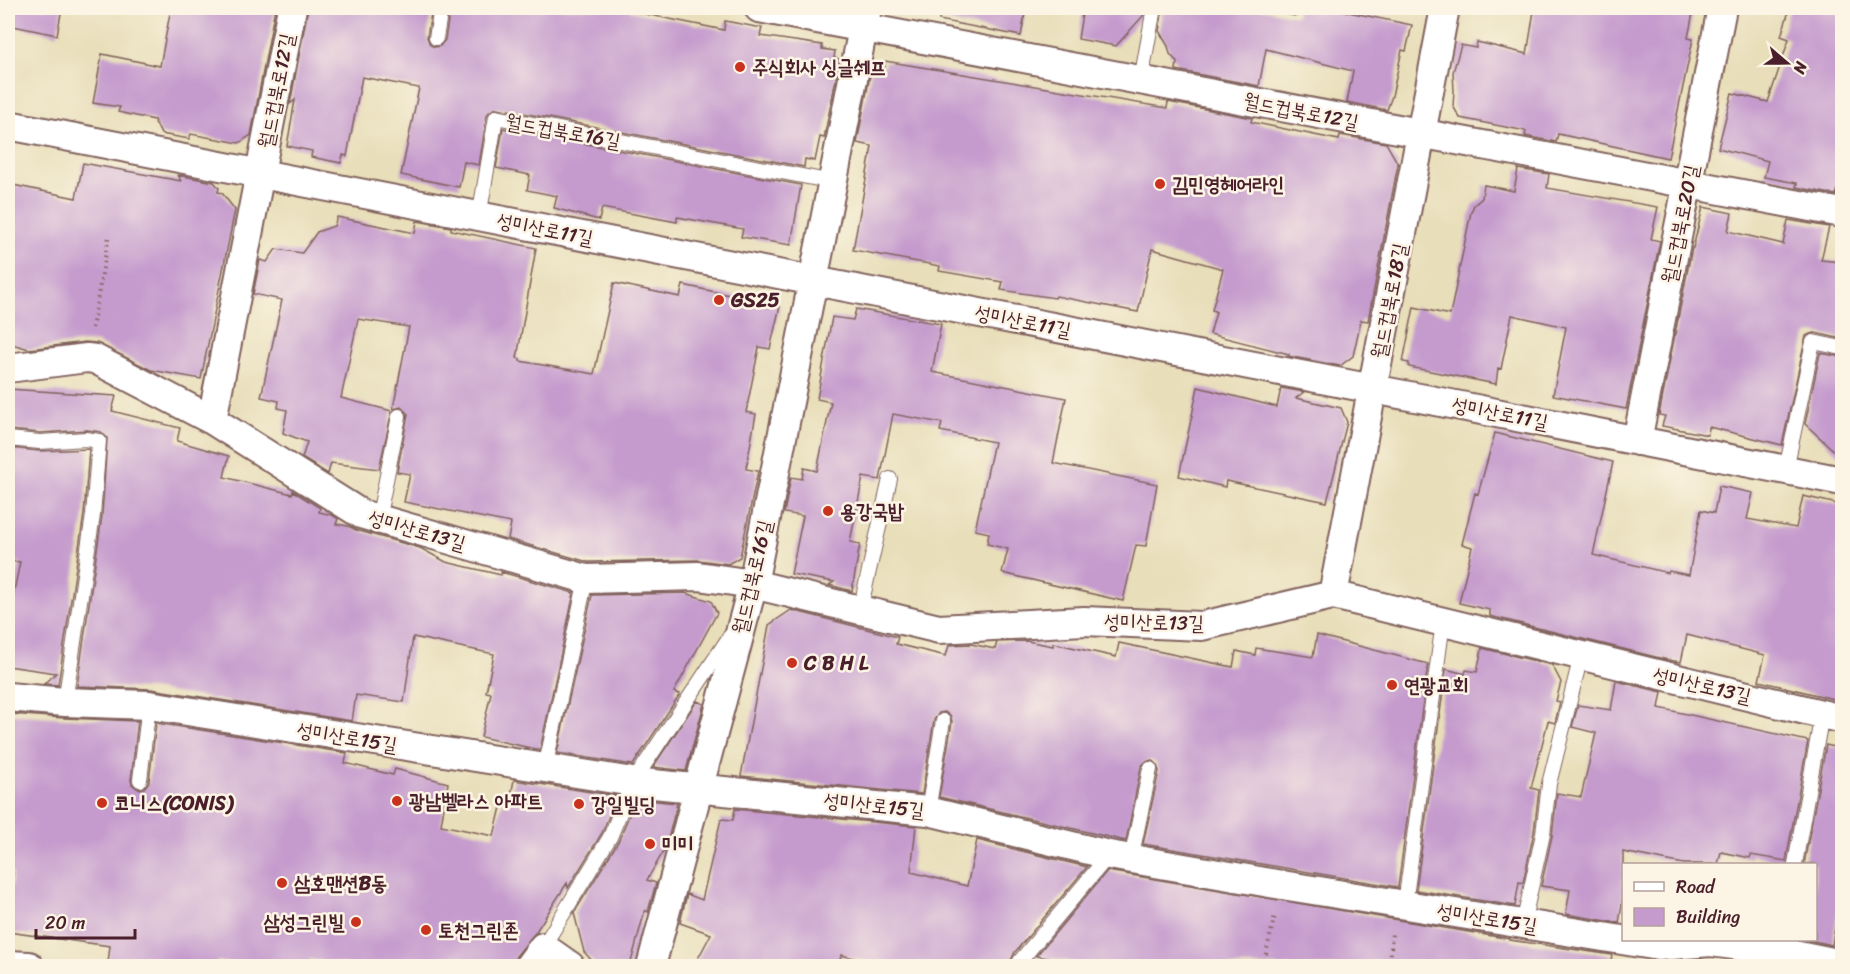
<svg xmlns="http://www.w3.org/2000/svg" width="1850" height="974" viewBox="0 0 1850 974" font-family="Sriracha,'Poor Story',sans-serif">
<style>
.building{fill:#c59bcd}
.lines{fill:none;stroke-linecap:round;stroke-linejoin:round}
.lane-casing{stroke:#81625d;stroke-width:16}
.street-casing{stroke:#81625d;stroke-width:32}
.path{stroke:#81625d;stroke-width:4;stroke-dasharray:1.5 4.5;stroke-linecap:butt}
.lane{stroke:#fff;stroke-width:14}
.street{stroke:#fff;stroke-width:28}
.poi-dot{fill:#c8321e;stroke:#fcf5e5;stroke-width:2}
.labels{text-anchor:middle;stroke-width:5;stroke-linejoin:round;paint-order:stroke}
.poi-label{font-size:20px;font-weight:bold;fill:#4a1f2b;stroke:#fcf5e5;text-anchor:start}
.street-label{font-size:20px;fill:#4a1f2b;stroke:#fcf5e5}
</style>
<rect width="100%" height="100%" fill="#fcf5e5"/>
<filter id="ink" filterUnits="userSpaceOnUse"><feTurbulence type="fractalNoise" baseFrequency=".0167" numOctaves="2"/><feDisplacementMap in="SourceGraphic" scale="12" xChannelSelector="R" yChannelSelector="G"/><feConvolveMatrix kernelMatrix="1 2 1 2 8 2 1 2 1" color-interpolation-filters="sRGB"/></filter>
<filter id="wash" filterUnits="userSpaceOnUse"><feTurbulence type="fractalNoise" baseFrequency=".008" numOctaves="4" result="noise"/><feDisplacementMap in="SourceGraphic" scale="24" xChannelSelector="R" yChannelSelector="G"/><feGaussianBlur stdDeviation="1.35" result="paint"/><feColorMatrix in="noise" values="0 0 0 0 0 0 0 0 0 0 0 0 0 0 0 0 0 1.4 0 .05"/><feComposite in="paint" operator="in"/></filter>
<g filter="url(#wash)">
<rect width="100%" height="100%" fill="#e8deb9"/>
<g id="blocks">
<path class="building" d="M8,8H62L57,35L8,25Z
M171,8H275L251,135L239,143L191,134L189,139L161,134L154,120L118,112L120,107L93,103L102,54L160,66Z
M308,8H432L427,37L430,45L435,47L440,46L445,40L450,8H631L630,11L724,30L725,21L762,28L760,36L822,45V49L835,51L834,58L840,59L824,138L820,137L815,161L805,159L804,167L497,108L490,111L487,115L479,165L464,162L459,187L401,175L419,88L362,77L347,156L343,155L341,163L311,157L312,151L287,146L295,100L290,104Z
M940,8H1026L1021,36L939,20Z
M1083,8H1145L1143,16L1116,46L1078,39Z
M1163,8H1257L1296,16L1298,8H1329L1412,25L1406,51L1402,50L1392,96L1387,110L1347,102L1353,71L1266,49L1259,86L1176,70L1177,62L1170,54L1168,46L1159,31Z
M1539,8H1694L1688,38L1693,39L1668,158L1558,134L1556,142L1525,136L1526,131L1460,118L1453,106L1454,91L1453,72L1461,45L1476,48L1477,42L1527,54L1534,11L1539,12Z
M1790,8H1842V188L1838,187L1836,195L1796,187L1797,183L1764,177L1768,161L1718,148L1732,93L1768,102L1789,39L1781,36Z
M885,61L1167,108L1168,102L1252,118L1251,122L1339,140L1340,135L1386,143L1398,164L1368,321L1361,320L1353,356L1340,366L1288,356L1289,354L1210,334L1216,312L1212,310L1223,269L1152,249L1138,312L1056,296L1055,298L1001,290L1003,282L939,271L940,266L853,250L872,146L857,143L872,65L885,67Z
M503,128L801,185L791,245L741,237L743,229L677,217V222L602,208L599,220L554,208L557,196L527,190L530,175L496,168Z
M83,163L181,181L178,175L214,182L219,188L218,192L222,193L235,210L201,379L151,370L97,343L85,342L29,349L8,343V184L76,198Z
M1518,169L1549,174L1547,188L1658,207L1651,239L1660,241L1626,409L1553,395L1566,327L1512,315L1501,369L1498,368L1496,384L1409,367V363L1403,362L1414,307L1450,315L1471,212L1474,205L1482,198L1484,185L1514,191Z
M1703,207L1732,213L1728,231L1783,244L1788,220L1829,227L1821,260L1842,262V339L1815,333L1810,334L1806,336L1782,445L1709,427L1708,435L1662,426L1665,416L1659,415L1692,248H1693Z
M337,217L415,233L417,221L451,227V230L536,248L517,358L520,359V361L594,374L614,283L680,297L683,285L780,306L770,349L759,347L746,412L756,414L746,469L758,471L740,557L728,564L698,560L588,562L508,539L511,523L404,502L410,474L397,472L408,414L401,407L393,409L409,327L358,319L341,398L392,411L379,469L331,463L328,474L302,458L307,442L283,433L287,410L278,408L279,401L261,397L282,300L253,294L260,260L267,262L276,249L302,253L317,232L334,226Z
M856,309L941,324L932,372L1066,398L1053,463L1157,484L1146,546L1136,545L1123,601L1002,573L1008,549L987,544L989,533L975,530L994,442L940,431L942,423L893,414L880,480L863,477L850,542L860,544L852,591L829,585L834,582L791,574L803,516L784,513L791,477L802,479L804,468L817,471L831,402L817,399L832,317L853,320Z
M1820,353L1842,357V458L1805,424Z
M1198,387L1277,407L1281,388L1304,392L1296,398L1341,408L1347,422L1327,502L1226,481L1225,487L1179,476Z
M8,389L116,396L112,411L180,428L177,441L229,456L224,477L292,494L293,491L320,508L319,512L332,515L338,519L336,524L348,526L356,530L420,548L446,562L501,575V572L574,593L540,750L481,737L491,693L486,692L494,654L413,637L404,702L356,695L352,721L151,689L77,686L102,516L107,438L101,432L87,430L40,433L8,430Z
M1495,433L1613,462L1593,555L1668,573L1669,571L1689,575L1701,510L1714,513L1719,486L1753,493L1747,519L1796,528L1803,496L1842,505V701L1759,681L1765,655L1687,635L1681,662L1668,660L1490,616V610L1459,603L1472,547L1462,544L1475,493L1478,494Z
M8,448L40,451L89,449L84,514L58,685L44,684L56,673L8,666V620L20,562L8,561Z
M685,593L711,601L717,613L674,692L680,694L633,765L557,753L592,595Z
M791,610L898,637L896,644L946,656L949,645L971,644L995,649L997,642L1027,641L1053,646V643L1116,657L1119,643L1233,667L1236,651L1255,655L1256,648L1313,657L1317,635L1428,664L1398,887L1143,844L1159,771L1156,763L1151,760L1144,763L1141,767L1126,841L939,797L952,722L951,717L945,712L939,713L934,720L922,794L741,776L769,625Z
M1482,648L1552,665L1561,682L1556,701L1560,702L1555,723L1548,721L1531,788L1539,790L1534,832L1523,883L1519,882L1515,906L1416,890L1446,669L1465,674L1466,670L1477,672Z
M1616,681L1662,692L1659,708L1808,741L1786,861L1751,855L1750,858L1721,852L1718,864H1684L1623,852V898L1619,923L1566,914L1570,890L1541,886L1552,836L1557,793L1581,797L1596,733L1572,727L1578,705L1611,710Z
M697,701L704,704L686,771L653,767Z
M10,714L64,718L138,721L131,780L132,784L138,789L144,788L149,782L156,723L347,753L345,763L393,775L395,769L448,783L441,825L494,836L502,803L509,805L514,780L617,796L602,833L568,888L567,883L535,933L516,956L513,966H355L309,959L307,966H246L217,961L216,966H141L108,963L110,946L8,932V911L13,873L8,872V716Z
M1826,745L1842,749V889L1832,945L1805,939H1815V864H1804Z
M636,799L677,803L666,847L647,880L656,883L648,912L645,910L630,966H597L584,952L574,913L618,842Z
M735,809L916,826L911,872L967,886L977,840L1087,867L1015,952L1008,966H886L841,955L839,966H694L711,934L680,923L687,894L702,900L721,819L733,820Z
M1107,871L1510,939V940L1612,955L1610,966H1095L1036,956Z"/>
</g>
</g>
<g filter="url(#ink)">
<use href="#blocks" fill-opacity="0" stroke="#81625d" stroke-width="1.5"/>
<g class="lines">
<defs>
<path id="lane" d="M436,38L441,8
M1141,80L1154,8
M479,217L496,117L833,182
M8,439L40,442L86,439L99,441L93,515L65,702
M1786,469L1813,342L1842,348
M378,520L399,416
M860,610L890,479
M545,768L586,579
M140,780L149,705
M928,811L943,721
M1131,859L1150,769
M1795,864L1822,714
M1405,904L1443,622
M1523,924L1543,834L1549,784L1581,656
M543,947L610,837L633,782L730,636
M1017,966L1020,961L1109,855"/>
<path id="street" d="M759,8L1842,213
M8,125C619,243 1231,360 1842,481
M8,368L87,358L95,359L212,420L361,514L586,579L698,576L753,584L939,629L1084,621L1202,626L1333,595L1842,719
M212,420L292,8
M1637,441L1722,8
M1333,595L1445,8
M8,697L65,702L149,705L633,782L928,811L1109,855L1282,885L1659,946L1711,942L1779,951L1842,964
M8,965L29,966
M529,966L543,947L570,966
M651,966L753,584L867,8"/>
</defs>
<use href="#lane" class="lane-casing"/>
<use href="#street" class="street-casing"/>
<path class="path" d="M92,328L109,236
M1263,966L1275,915
M1390,966L1392,933"/>
<use href="#lane" class="lane"/>
<use href="#street" class="street"/>
</g>
</g>
<g class="poi-dot">
<circle cx="740" cy="67" r="6"/>
<circle cx="1160" cy="184" r="6"/>
<circle cx="719" cy="300" r="6"/>
<circle cx="828" cy="511" r="6"/>
<circle cx="792" cy="663" r="6"/>
<circle cx="1392" cy="685" r="6"/>
<circle cx="397" cy="801" r="6"/>
<circle cx="102" cy="803" r="6"/>
<circle cx="579" cy="804" r="6"/>
<circle cx="650" cy="844" r="6"/>
<circle cx="282" cy="883" r="6"/>
<circle cx="356" cy="922" r="6"/>
<circle cx="426" cy="930" r="6"/>
</g>
<g class="labels">
<g class="poi-label">
<text x="752" y="74">주식회사 싱글쉐프</text>
<text x="1172" y="191">김민영헤어라인</text>
<text x="731" y="307">GS25</text>
<text x="840" y="518">용강국밥</text>
<text x="804" y="670">C B H L</text>
<text x="1404" y="692">연광교회</text>
<text x="409" y="808">광남벨라스 아파트</text>
<text x="114" y="810">코니스(CONIS)</text>
<text x="591" y="811">강일빌딩</text>
<text x="662" y="851">미미</text>
<text x="294" y="890">삼호맨션B동</text>
<text x="344" y="929" text-anchor="end">삼성그린빌</text>
<text x="438" y="937">토천그린존</text>
</g>
<g class="street-label">
<text transform="translate(276 91) rotate(-79)" y="7">월드컵북로12길</text>
<text transform="translate(1301 111) rotate(11)" y="7">월드컵북로12길</text>
<text transform="translate(563 131) rotate(10)" y="7">월드컵북로16길</text>
<text transform="translate(1680 224) rotate(-79)" y="7">월드컵북로20길</text>
<text transform="translate(545 229) rotate(11)" y="7">성미산로11길</text>
<text transform="translate(1389 301) rotate(-79)" y="7">월드컵북로18길</text>
<text transform="translate(1023 321) rotate(11)" y="7">성미산로11길</text>
<text transform="translate(1500 413) rotate(11)" y="7">성미산로11길</text>
<text transform="translate(417 530) rotate(16)" y="7">성미산로13길</text>
<text transform="translate(752 577) rotate(-77)" y="7">월드컵북로16길</text>
<text transform="translate(1154 622) rotate(1)" y="7">성미산로13길</text>
<text transform="translate(1702 685) rotate(13)" y="7">성미산로13길</text>
<text transform="translate(347 737) rotate(9)" y="7">성미산로15길</text>
<text transform="translate(874 805) rotate(6)" y="7">성미산로15길</text>
<text transform="translate(1487 918) rotate(9)" y="7">성미산로15길</text>
</g>
</g>
<rect width="1850" height="974" fill="none" stroke="#fcf5e5" stroke-width="30"/>
<rect x="1622" y="863" width="195" height="78" fill="#fcf5e5" stroke="#b59f9b" stroke-width="1.5"/>
<rect x="1634" y="882" width="30" height="9" fill="#ffffff" stroke="#b59f9b" stroke-width="1.5"/>
<text x="1676" y="893" font-size="18" fill="#4a1f2b">Road</text>
<rect x="1634" y="908" width="30" height="18" fill="#c59bcd" stroke="#b59f9b" stroke-width="1.5"/>
<text x="1676" y="923" font-size="18" fill="#4a1f2b">Building</text>
<g transform="translate(1787 63) rotate(110)" stroke="#fcf5e5" stroke-width="4.5" paint-order="stroke">
<path d="M0-4.5L10 22L0 15L-10 22Z" fill="#4a1f2b"/>
<text y="-9" font-size="16" font-weight="bold" text-anchor="middle" fill="#4a1f2b">N</text>
</g>
<path d="M36 929v9h99v-9" fill="none" stroke="#4a1f2b" stroke-width="3"/>
<text x="45" y="929" font-size="18" fill="#4a1f2b" stroke="#fcf5e5" stroke-width="4.5" paint-order="stroke">20 m</text>
</svg>
